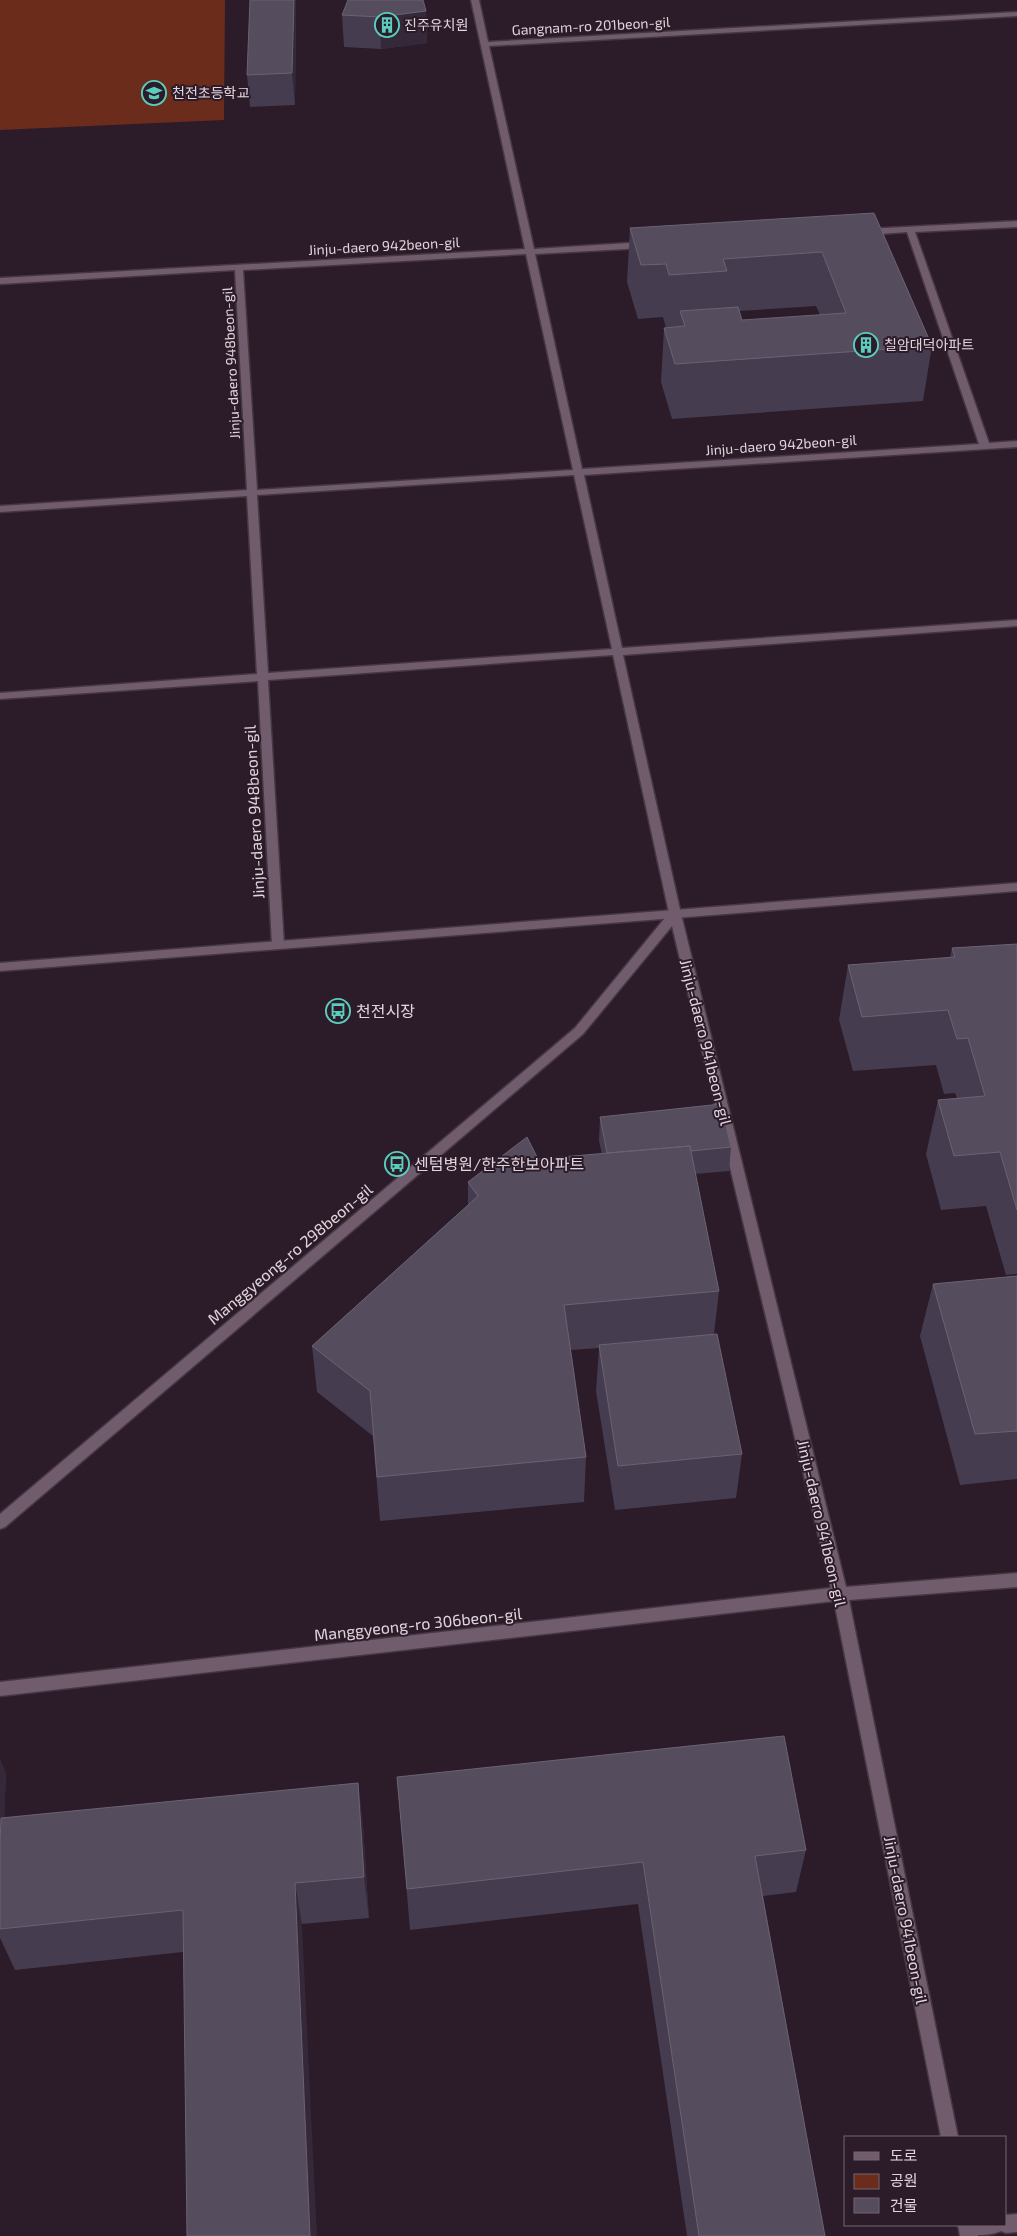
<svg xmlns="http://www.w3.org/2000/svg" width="1017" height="2236" viewBox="0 0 1017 2236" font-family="'Exo 2','Noto Sans KR',sans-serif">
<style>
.green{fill:#6b2c1c}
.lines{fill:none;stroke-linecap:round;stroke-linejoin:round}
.service-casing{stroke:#453742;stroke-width:3}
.minor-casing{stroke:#453742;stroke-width:3}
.tertiary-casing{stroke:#453742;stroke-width:3}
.service{fill:#705c6c;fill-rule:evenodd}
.minor{fill:#705c6c;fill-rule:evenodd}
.tertiary{fill:#705c6c;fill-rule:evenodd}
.wall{fill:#453c4f;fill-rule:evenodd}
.shaded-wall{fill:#342839}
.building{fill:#554d5e;stroke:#6b6272}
.labels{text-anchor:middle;stroke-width:4;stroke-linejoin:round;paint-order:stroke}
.far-poi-label{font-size:14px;fill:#e0d4dd;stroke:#2c1b28;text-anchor:start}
.far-street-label{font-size:14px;fill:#e0d4dd;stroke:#2c1b28}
.street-label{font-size:16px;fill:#e0d4dd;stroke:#2c1b28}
.poi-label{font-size:16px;fill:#e0d4dd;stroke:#2c1b28;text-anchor:start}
</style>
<rect width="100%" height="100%" fill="#2c1b28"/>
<path class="green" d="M0,0H225L224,120L0,130Z"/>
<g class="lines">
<defs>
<path id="service" d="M1017,2214V2232L1006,2233L1001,2231C991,2236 973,2236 962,2233L959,2227L960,2225H1006V2215Z"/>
<path id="minor" d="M471,0H479L488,42L1017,12V16L489,46L534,249L644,242L648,245L644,248L535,254L582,469L979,444L907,232L866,235L862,232L866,229L1017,221V227L915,232L989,443L1017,441V447L584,475L622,648L1017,620V626L623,655L681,914L846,1587L1017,1573V1587L849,1600L958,2137H941L834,1601L0,1696V1682L831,1588L672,926L583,1034L5,1527L0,1529V1514L575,1028L669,913L613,655L268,680L284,945L278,949L272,945L258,681L0,699V693L257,674L247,496L0,512V506L247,490L235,270L0,284V278L525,249ZM526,254L573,470L257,490L243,270ZM574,475L612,649L268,673L257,495Z
M958,2225H976L978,2236H960Z"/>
<path id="tertiary" d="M1017,883V891L0,971V963Z"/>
</defs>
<use href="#service" class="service-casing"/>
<use href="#minor" class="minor-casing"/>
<use href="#tertiary" class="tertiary-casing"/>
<use href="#service" class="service"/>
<use href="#minor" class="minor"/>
<use href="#tertiary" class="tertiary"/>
</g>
<path class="wall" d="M296,0L295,105L250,107L247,75Z
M426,11L427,43L381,49L344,47L342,15Z
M874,213L932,346L923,401L672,419L661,382L664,328H666L663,317L638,319L627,282L630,228ZM816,306L820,315L742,320L739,311Z
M1017,944V1274L1006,1275L986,1206L941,1210L926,1154L938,1100L957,1098L955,1093L944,1094L936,1065L853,1071L839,1020L848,965L950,958L952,948Z
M600,1117L731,1147L729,1171L695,1174L719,1291L714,1334L742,1454L736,1498L615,1510L596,1391L599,1348L571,1350L586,1457L584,1502L380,1521L373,1436L317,1392L312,1346L468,1205V1182L538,1159L602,1154L599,1141Z
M1017,1276V1479L960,1485L920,1336L933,1284Z
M0,1759L6,1774L4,1818L358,1783L363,1826L369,1918L302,1924L183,1952L15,1970L0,1938V1948Z
M397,1777L806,1850L796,1892L763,1896L825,2236H687L638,1904L410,1930Z"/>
<path class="shaded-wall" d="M294,0H296L295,105L292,73Z
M426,11L427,43L381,49L380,17Z
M0,1759L6,1774L0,1929Z
M358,1783L363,1826L369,1918L364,1877Z
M295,1883L302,1924L317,2236H310Z"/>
<path class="building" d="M250,0H294L292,73L247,75Z
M348,0H423L426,11L380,17L342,15Z
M874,213L932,346L675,364L664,328L685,326L680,311L738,307L742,320L846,313L822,252L723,259L727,271L669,275L666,264L641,265L630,228Z
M1017,944V1210L1000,1152L954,1156L938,1100L985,1096L968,1038L957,1039L948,1010L862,1017L848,965L955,957L952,948Z
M721,1104L731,1147L691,1151L690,1146L607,1153L600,1117Z
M527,1137L538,1159L690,1146L719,1291L564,1305L586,1457L377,1477L370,1391L312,1346L478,1196L468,1182Z
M1017,1276V1431L975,1434L933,1284Z
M717,1334L742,1454L618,1466L599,1345Z
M784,1736L806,1850L755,1856L825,2236H699L643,1862L407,1889L397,1777Z
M358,1783L364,1877L295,1883L310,2236H187L183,1910L0,1929V1844L1,1818Z"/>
<defs>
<symbol id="building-ring" viewBox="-11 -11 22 22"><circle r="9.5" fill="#2c1b28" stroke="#59cebe" stroke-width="1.5"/><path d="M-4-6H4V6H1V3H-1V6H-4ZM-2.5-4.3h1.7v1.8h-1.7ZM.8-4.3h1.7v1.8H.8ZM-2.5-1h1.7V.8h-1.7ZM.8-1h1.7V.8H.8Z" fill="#59cebe"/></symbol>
<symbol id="school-ring" viewBox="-11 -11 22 22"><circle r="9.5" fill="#2c1b28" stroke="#59cebe" stroke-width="1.5"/><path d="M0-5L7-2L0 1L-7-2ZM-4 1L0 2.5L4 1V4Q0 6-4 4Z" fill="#59cebe"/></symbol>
<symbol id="bus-ring" viewBox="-11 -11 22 22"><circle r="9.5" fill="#2c1b28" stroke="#59cebe" stroke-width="1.5"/><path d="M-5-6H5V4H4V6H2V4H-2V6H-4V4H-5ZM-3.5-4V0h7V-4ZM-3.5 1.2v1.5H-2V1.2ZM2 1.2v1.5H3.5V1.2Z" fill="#59cebe"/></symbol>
</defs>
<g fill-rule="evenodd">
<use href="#building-ring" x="373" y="11" width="28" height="28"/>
<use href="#school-ring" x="140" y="79" width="28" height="28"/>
<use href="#building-ring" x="852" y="331" width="28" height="28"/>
<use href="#bus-ring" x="324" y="997" width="28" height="28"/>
<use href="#bus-ring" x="383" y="1150" width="28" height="28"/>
</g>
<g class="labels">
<g class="far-poi-label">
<text x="404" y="30">진주유치원</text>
<text x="172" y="98">천전초등학교</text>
<text x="884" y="350">칠암대덕아파트</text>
</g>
<g class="far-street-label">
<text transform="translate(591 26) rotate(-3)" y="5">Gangnam-ro 201beon-gil</text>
<text transform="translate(384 246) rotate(-3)" y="5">Jinju-daero 942beon-gil</text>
<text transform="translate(231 363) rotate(-93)" y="5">Jinju-daero 948beon-gil</text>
<text transform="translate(781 445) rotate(-4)" y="5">Jinju-daero 942beon-gil</text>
</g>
<g class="street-label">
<text transform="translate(254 812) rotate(-93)" y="6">Jinju-daero 948beon-gil</text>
<text transform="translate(706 1042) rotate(76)" y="6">Jinju-daero 941beon-gil</text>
<text transform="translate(290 1254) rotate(-40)" y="6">Manggyeong-ro 298beon-gil</text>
<text transform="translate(822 1523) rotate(77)" y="6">Jinju-daero 941beon-gil</text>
<text transform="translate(418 1624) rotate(-6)" y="6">Manggyeong-ro 306beon-gil</text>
<text transform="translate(906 1920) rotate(79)" y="6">Jinju-daero 941beon-gil</text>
</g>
<g class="poi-label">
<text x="356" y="1017">천전시장</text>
<text x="414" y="1170">센텀병원/한주한보아파트</text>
</g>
</g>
<rect x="844" y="2136" width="162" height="90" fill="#2c1b28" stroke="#746570"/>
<rect x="854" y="2152" width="25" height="8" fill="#705c6c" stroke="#746570"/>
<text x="890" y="2161" font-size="15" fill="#e0d4dd">도로</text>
<rect x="854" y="2174" width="25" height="15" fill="#6b2c1c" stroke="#746570"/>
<text x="890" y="2186" font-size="15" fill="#e0d4dd">공원</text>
<rect x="854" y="2198" width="25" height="15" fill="#554d5e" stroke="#746570"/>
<text x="890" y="2211" font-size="15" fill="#e0d4dd">건물</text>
</svg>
